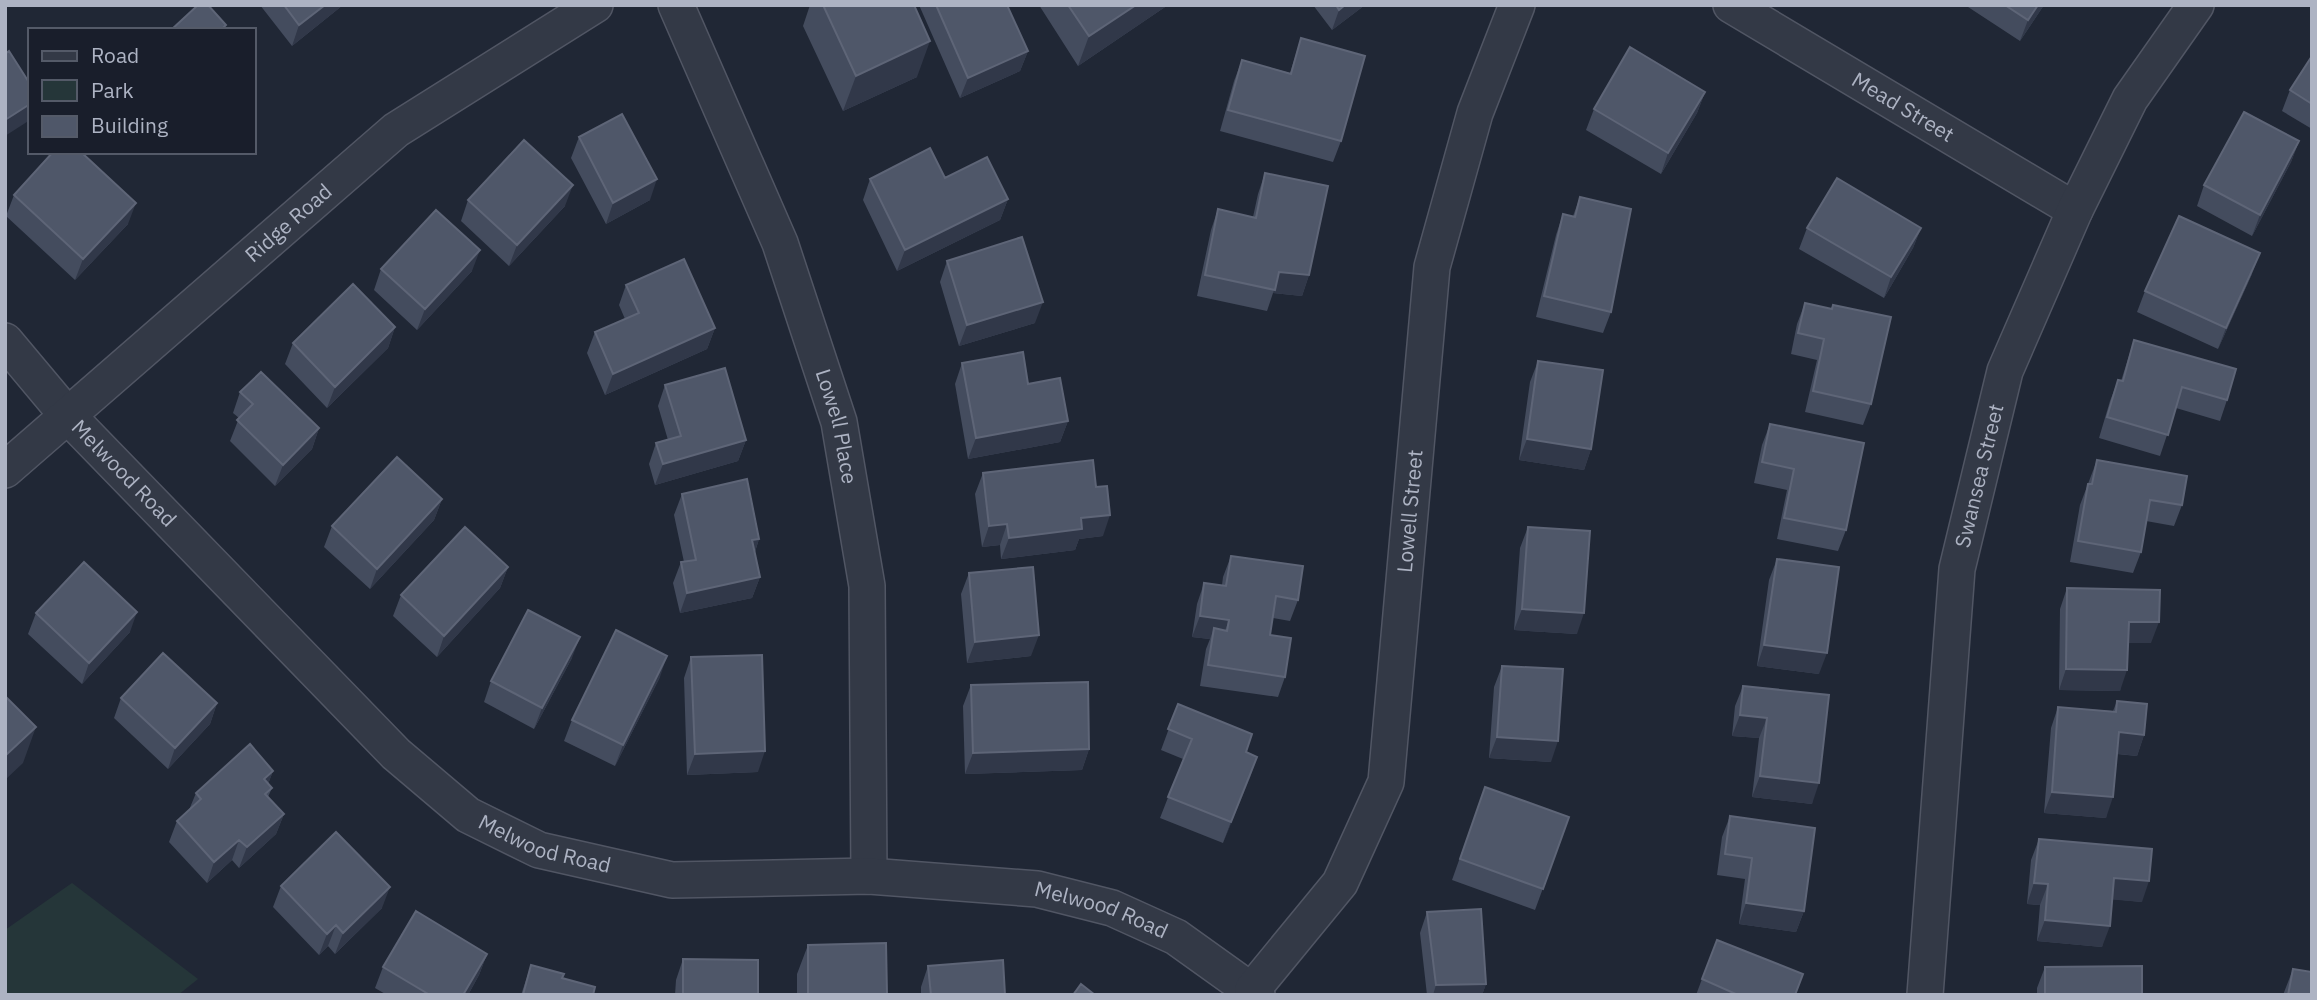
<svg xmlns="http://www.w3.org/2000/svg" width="2317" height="1000" viewBox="0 0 2317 1000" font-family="'IBM Plex Sans',sans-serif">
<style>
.green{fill:#253639}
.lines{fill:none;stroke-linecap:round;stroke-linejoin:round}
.minor-casing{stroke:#515664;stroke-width:38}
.minor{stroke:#333946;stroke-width:35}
.wall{fill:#444c5e}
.shaded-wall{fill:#313849}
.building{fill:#4f5769;stroke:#5e6577;stroke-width:2}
.labels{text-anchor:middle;stroke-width:5;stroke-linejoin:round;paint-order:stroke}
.street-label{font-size:21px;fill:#adb3c3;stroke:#191e2b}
</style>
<rect width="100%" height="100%" fill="#202735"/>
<path class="green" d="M72,883L198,979L178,995H5V930Z"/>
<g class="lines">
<defs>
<g id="minor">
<path id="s1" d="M676,5L780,243L839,422L867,586L869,876"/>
<path id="s2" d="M1731,5L2075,210"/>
<path id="s3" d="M5,341L67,415L396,754L468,815L539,850L672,880L869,876L1037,889L1112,908L1176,937L1257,995"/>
<path id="s4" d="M5,470L396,130L595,5"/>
<path id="s5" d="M1253,989L1340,883L1386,782L1432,267L1475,113L1517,5"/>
<path id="s6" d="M1925,995L1957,569L2005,371L2075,210L2130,99L2196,5"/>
</g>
</defs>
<use href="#minor" class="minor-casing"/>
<use href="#minor" class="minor"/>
</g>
<path class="wall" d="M260,5H343L292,46Z
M810,5H914L917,77L843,111L803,26Z
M919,5H1007L1028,51L1020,71L960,98Z
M1039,5H1168L1078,66Z
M1313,5H1365L1332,30Z
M1965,5H2044L2020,41Z
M1301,38L1341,141L1333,162L1220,131L1234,81L1242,60L1290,73Z
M2312,56V129L2282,111L2290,90Z
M1705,92L1697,113L1661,174L1586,130L1594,109Z
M579,137L650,200L606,224L571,158Z
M2299,141L2291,162L2252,236L2197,206L2204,185Z
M1265,173L1309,275L1302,296L1273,293L1267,311L1197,296L1211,230L1218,209L1253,217L1258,194Z
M945,178L1008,199L1000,220L897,271L863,200L870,179Z
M14,195L128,224L75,280L6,216Z
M1580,197L1611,312L1603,333L1536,317L1556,235L1563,214L1573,216Z
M468,200L565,206L509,266L461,221Z
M1807,228H1921L1913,248L1884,298L1799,249Z
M947,261L1035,323L959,346L940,282Z
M381,269L472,271L417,330L374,290Z
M2252,274L2218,349L2137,312L2145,291Z
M626,285L715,328L707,349L605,395L587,353L595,332L625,319L619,305Z
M1805,303L1871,404L1863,425L1805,412L1817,360L1791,354L1797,324Z
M395,327L388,348L327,408L285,364L293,343Z
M2134,340L2227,400L2220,421L2176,408L2160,456L2099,438L2110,401L2118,380L2121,381Z
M1538,361L1591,449L1584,470L1519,460L1530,382Z
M962,363L1028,384L1068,421L1060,442L968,459L955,384Z
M665,385L746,440L738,461L655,485L649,464L656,443L668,440L658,406Z
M240,392L319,428L312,449L275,486L230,441L239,418L233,413Z
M1770,424L1846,530L1838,551L1777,539L1787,490L1754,483L1762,445Z
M2097,460L2182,505L2174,526L2146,521L2141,552L2133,573L2070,562L2080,505Z
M983,473L1103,536L1079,539L1075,550L1001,559L1000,545L982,547L975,494Z
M682,494L759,539L755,552L760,577L752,598L680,613L673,583L681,562H684L674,515Z
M442,499L434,520L370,589L324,547L332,526Z
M1528,527L1577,634L1514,630L1520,548Z
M1231,556L1298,600L1290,621L1273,618L1270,635L1285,677L1278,697L1200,686L1206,649L1210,639L1192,637L1197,604L1204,583L1222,585L1223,577Z
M1777,559L1819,674L1757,666L1769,580Z
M508,567L500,588L437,657L393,616L401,595Z
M969,573L1031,656L967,663L961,594Z
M2067,588L2151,643H2128L2120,691L2059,690L2060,609Z
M36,613L130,632L82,684L28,634Z
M691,657L758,772L687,775L684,678Z
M572,658L534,729L484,702L491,681Z
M1502,666L1551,762L1489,758L1494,687Z
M660,677L615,766L564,741L572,720Z
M971,685L1089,749L1082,770L965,774L963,706Z
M1743,686L1829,695L1812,804L1752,797L1759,738L1732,736L1735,706Z
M121,698L217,703L210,724L168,769L114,718Z
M2117,701L2144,735L2137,756L2117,754L2106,818L2044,813L2051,728L2058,707L2113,711Z
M1178,704L1246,752L1257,757L1223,843L1160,818L1183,759L1161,750Z
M273,771L268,784L272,788L268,797L284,814L276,834L239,868L232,860L207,883L169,842L177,821L189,810L196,793Z
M1485,787L1569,817L1535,910L1452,880Z
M1730,816L1804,911L1796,932L1739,924L1745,879L1717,875L1722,837Z
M2039,839L2142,902L2112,899L2102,947L2037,941L2040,905L2027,904L2031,860Z
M281,886L382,908L335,954L328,946L319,955L273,907Z
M1427,912L1486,984L1482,995H1427L1420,933Z
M808,945L887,995H797V974Z
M487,954L479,975L468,995H387L375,988L383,967Z
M683,959L758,995H675L676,980Z
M531,965L562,978L593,995H521Z
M928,966L1005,995H921V987Z
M2045,967L2142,995H2037V988Z
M2293,969L2312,995H2283Z
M1702,979L1796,995H1696Z"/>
<path class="shaded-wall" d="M325,5H343L292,46L299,25Z
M1136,5H1168L1078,66L1089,36Z
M1345,5H1365L1332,30L1339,10Z
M2038,5H2044L2020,41L2028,20Z
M930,41L917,77L843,111L856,76Z
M1028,51L1020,71L960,98L968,78Z
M1705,92L1697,113L1661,174L1668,153Z
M30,104V120L5,136V120Z
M2299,141L2291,162L2252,236L2260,215Z
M657,179L650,200L606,224L613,203Z
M573,185L565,206L509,266L517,245Z
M1008,199L1000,220L897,271L905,250Z
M136,203L128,224L75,280L83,259Z
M1921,228L1913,248L1884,298L1891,277Z
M480,250L472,271L417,330L425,309Z
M2260,253L2252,274L2218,349L2226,328Z
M1279,272L1309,275L1302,296L1273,293Z
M1043,302L1035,323L959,346L967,325Z
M395,327L388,348L327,408L335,387Z
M715,328L707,349L605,395L613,374Z
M1068,421L1060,442L968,459L976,438Z
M319,428L312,449L275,486L283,465Z
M1527,439L1591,449L1584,470L1519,460Z
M746,440L738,461L655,485L663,464Z
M442,499L434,520L370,589L377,569Z
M1110,515L1103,536L1079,539L1075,550L1001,559L1009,538L1081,518Z
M1007,524L1000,545L982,547L989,526Z
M759,539L752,560V540Z
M508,567L500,588L437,657L444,636Z
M760,577L752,598L680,613L687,593Z
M1522,609L1584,613L1577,634L1514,630Z
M137,612L130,632L82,684L89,663Z
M1200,616L1229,620L1221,641L1214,628L1210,639L1192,637Z
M2129,622H2159L2151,643H2121Z
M1039,635L1031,656L967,663L975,642Z
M580,637L572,658L534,729L542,708Z
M1764,645L1827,653L1819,674L1757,666Z
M667,656L660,677L615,766L623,745Z
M2066,669L2127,670L2120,691L2059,690Z
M217,703L210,724L168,769L175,748Z
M1740,715L1767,718L1759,738L1732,736Z
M36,727L23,763L5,780V756Z
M2119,732L2144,735L2137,756L2111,753Z
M1497,737L1558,741L1551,762L1489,758Z
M1089,749L1082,770L965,774L973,753Z
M765,751L758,772L687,775L695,754Z
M1257,757L1250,778L1223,843L1231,822Z
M273,771L265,792L264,779Z
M1760,776L1819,783L1812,804L1752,797Z
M2052,792L2113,797L2106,818L2044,813Z
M284,814L276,834L239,868L247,847Z
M239,840L232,860L207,883L214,862Z
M2114,878L2149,881L2142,902L2106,899Z
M2034,883L2048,884L2040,905L2027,904Z
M390,887L382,908L335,954L343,933Z
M1746,903L1804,911L1796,932L1739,924Z
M2045,920L2110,926L2102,947L2037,941Z
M336,925L328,946L319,955L327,934Z
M487,954L479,975L468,995H463Z
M1486,984L1482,995H1433L1436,985Z"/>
<path class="building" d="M198,5H208L226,25L221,30H171Z
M284,5H325L299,25Z
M823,5H914L930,41L856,76Z
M936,5H1007L1028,51L968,78Z
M1068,5H1136L1089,36Z
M1336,5H1345L1339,10Z
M2005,5H2038L2028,20Z
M1301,38L1365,56L1341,141L1228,110L1242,60L1291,74Z
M1630,47L1705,92L1668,153L1594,109Z
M9,51L30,84V104L5,120V54Z
M2312,56V104L2290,90Z
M2244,112L2299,141L2260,215L2204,185Z
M622,114L657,179L613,203L579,137Z
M524,140L573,185L517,245L468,200Z
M930,148L945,178L987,157L1008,199L905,250L870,179Z
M53,152H81L136,203L83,259L14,195Z
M1265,173L1328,186L1309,275L1279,272L1275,290L1205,275L1218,209L1256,218Z
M1837,178L1921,228L1891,277L1807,228Z
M1580,197L1631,209L1611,312L1544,296L1563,214L1575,217Z
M436,210L480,250L425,309L381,269Z
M2179,216L2260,253L2226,328L2145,291Z
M1022,237L1043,302L967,325L947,261Z
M684,259L715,328L613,374L595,332L639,313L626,285Z
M353,284L395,327L335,387L293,343Z
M1805,303L1832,309L1833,305L1891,317L1871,404L1813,391L1824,339L1798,333Z
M2134,340L2236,369L2227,400L2182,387L2168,435L2107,417L2118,380L2123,381Z
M1023,352L1028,384L1060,378L1068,421L976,438L962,363Z
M1538,361L1603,370L1591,449L1527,439Z
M725,368L746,440L663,464L656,443L681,436L665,385Z
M261,372L319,428L283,465L237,420L253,404L240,392Z
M1770,424L1864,443L1846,530L1784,518L1794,469L1762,462Z
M397,457L442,499L377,569L332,526Z
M1093,460L1096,487L1107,486L1110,515L1081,518L1082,529L1009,538L1007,524L989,526L983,473Z
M2097,460L2187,476L2182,505L2150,500L2141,552L2078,541L2088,484H2092Z
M747,479L759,539L752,540L760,577L687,593L681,562L696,560L682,494Z
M465,527L508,567L444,636L401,595Z
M1528,527L1590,531L1584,613L1522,609Z
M1231,556L1303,566L1298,600L1276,596L1270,635L1291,638L1285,677L1208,665L1214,628L1227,631L1229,620L1200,616L1204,583L1226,586Z
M1777,559L1839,567L1827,653L1764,645Z
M84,562L137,612L89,663L36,613Z
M1033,567L1039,635L975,642L969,573Z
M2067,588L2160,590L2159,622H2129L2127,670L2066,669Z
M528,610L580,637L542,708L491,681Z
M616,630L667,656L623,745L572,720Z
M163,653L217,703L175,748L121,698Z
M762,655L765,751L695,754L691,657Z
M1502,666L1563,669L1558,741L1497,737Z
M1088,682L1089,749L973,753L971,685Z
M1743,686L1829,695L1819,783L1760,776L1767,718L1740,715Z
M5,696L36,727L5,756Z
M2117,701L2147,704L2144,735L2119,732L2113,797L2052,792L2058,707L2116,712Z
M1178,704L1252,734L1246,752L1257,757L1231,822L1168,797L1192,739L1168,729Z
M250,744L273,771L264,779L272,788L265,794L284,814L247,847L239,840L214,862L177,821L201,799L196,793Z
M1485,787L1569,817L1543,889L1460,859Z
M1730,816L1815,828L1804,911L1746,903L1752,858L1725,854Z
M336,832L390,887L343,933L336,925L327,934L281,886Z
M2039,839L2152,849L2149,881L2114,878L2110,926L2045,920L2048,884L2034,883Z
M1481,909L1486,984L1436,985L1427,912Z
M416,911L487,954L463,995H430L383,967Z
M1717,940L1803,974L1795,995H1738L1702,979Z
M886,943L887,995H808V945Z
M683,959L758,960V995H683Z
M1003,960L1005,995H931L928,966Z
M531,965L564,974L562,978L595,987L593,995H523Z
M2142,966V995H2045V967Z
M2293,969L2312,972V995H2288Z
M1081,984L1095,995H1073Z"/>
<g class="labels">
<g class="street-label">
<text dy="7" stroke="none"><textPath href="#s2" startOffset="200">Mead Street</textPath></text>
<text dy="7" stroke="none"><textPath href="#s4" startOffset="376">Ridge Road</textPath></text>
<text dy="7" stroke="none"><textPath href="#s1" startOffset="452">Lowell Place</textPath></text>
<text dy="7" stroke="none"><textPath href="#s3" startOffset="178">Melwood Road</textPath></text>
<text dy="7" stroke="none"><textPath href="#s6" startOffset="523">Swansea Street</textPath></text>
<text dy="7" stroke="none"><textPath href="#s5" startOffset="520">Lowell Street</textPath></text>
<text dy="7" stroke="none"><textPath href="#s3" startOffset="746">Melwood Road</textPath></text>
<text dy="7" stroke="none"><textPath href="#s3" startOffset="1312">Melwood Road</textPath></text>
</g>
</g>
<rect width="2317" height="1000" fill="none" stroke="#adb3c3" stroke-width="14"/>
<rect x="28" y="28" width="228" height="126" fill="#191e2b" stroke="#545a68" stroke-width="2"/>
<rect x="42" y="51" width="35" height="10" fill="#333946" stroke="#545a68" stroke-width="2"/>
<text x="91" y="63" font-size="21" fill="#adb3c3">Road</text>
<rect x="42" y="80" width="35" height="21" fill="#253639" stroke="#545a68" stroke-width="2"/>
<text x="91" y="98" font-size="21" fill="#adb3c3">Park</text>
<rect x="42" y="116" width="35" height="21" fill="#4f5769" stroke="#545a68" stroke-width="2"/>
<text x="91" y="133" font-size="21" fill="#adb3c3">Building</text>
</svg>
